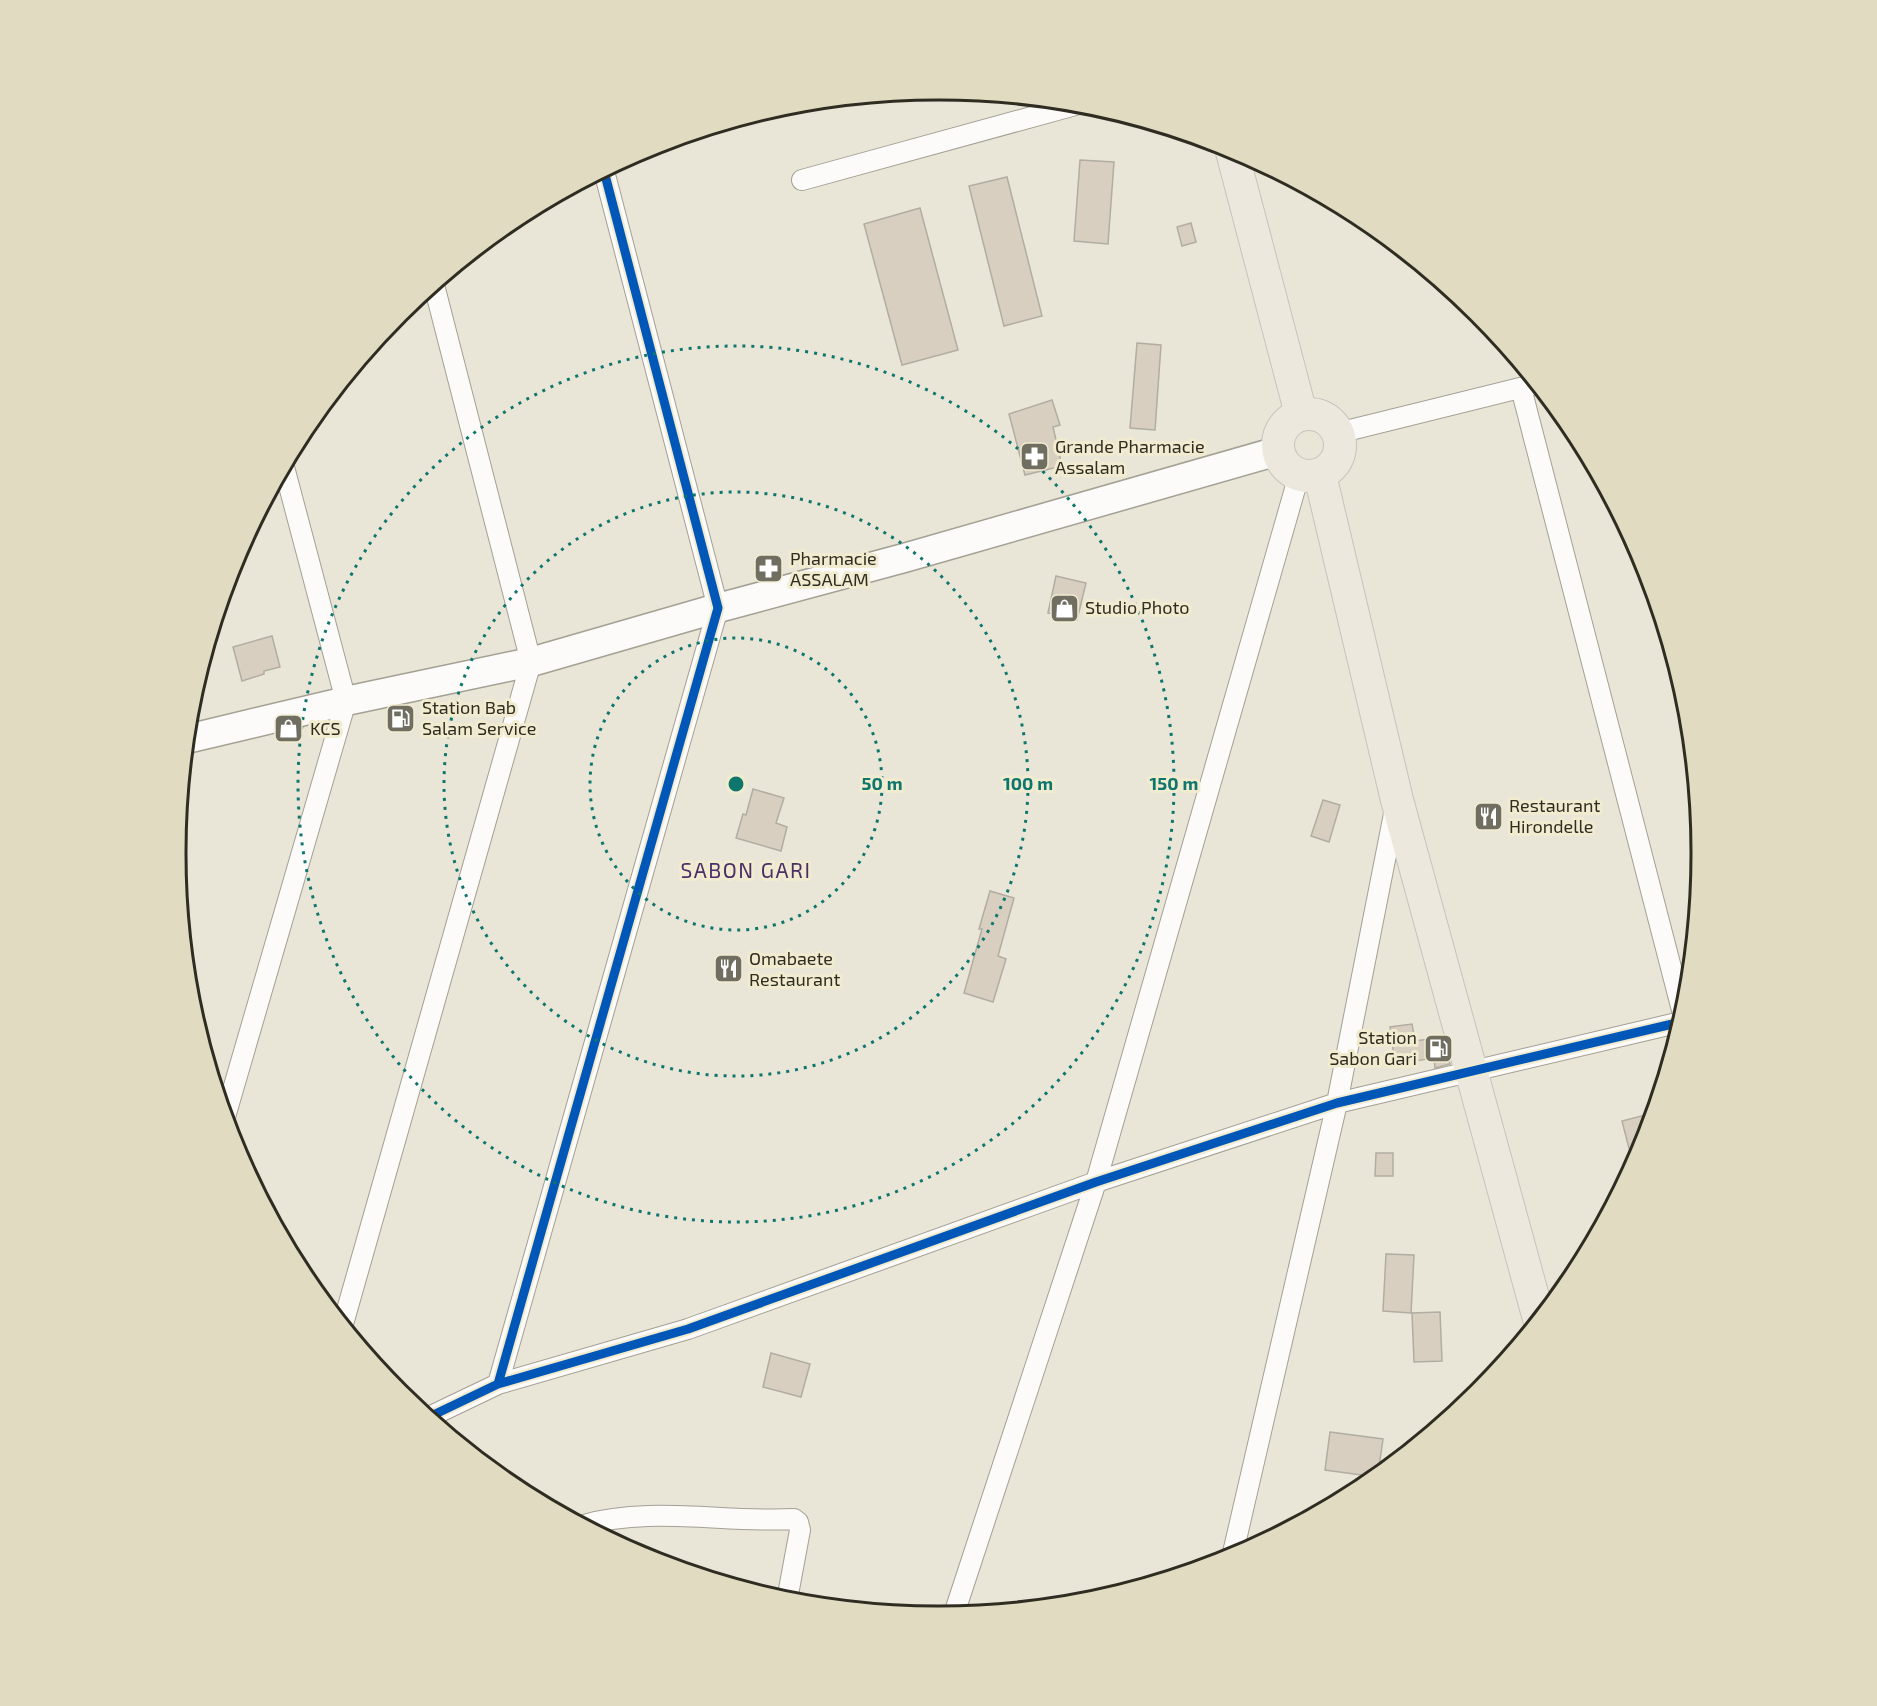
<svg xmlns="http://www.w3.org/2000/svg" width="1877" height="1706" viewBox="0 0 1877 1706" font-family="'Exo 2',sans-serif">
<style>
.building{fill:#d8cfc0;stroke:#b1ada2;stroke-width:1.5}
.lines{fill:none;stroke-linecap:round;stroke-linejoin:round}
.street-casing{stroke:#a3a094;stroke-width:22}
.secondary-casing{stroke:#a3a094;stroke-width:31}
.primary-casing{stroke:#c5c4bc;stroke-width:34}
.street{stroke:#fcfbf9;stroke-width:20}
.secondary{stroke:#fcfbf9;stroke-width:28}
.primary{stroke:#ece8de;stroke-width:32}
.cycleway-casing{stroke:#f1ebcf;stroke-width:13}
.cycleway{stroke:#0057b8;stroke-width:9}
.ring{fill:none;stroke:#0f766e;stroke-width:3;stroke-dasharray:3 6}
.labels{text-anchor:middle;stroke-width:6;stroke-linejoin:round;paint-order:stroke}
.poi-label{font-size:18px;fill:#2f2d22;stroke:#f1ebcf;text-anchor:start}
.quarter-label{font-size:21px;letter-spacing:1.5px;fill:#4b2f69;stroke:#f1ebcf}
.rim{fill:none;stroke:#2f2d22;stroke-width:3}
.centre{fill:#0f766e;stroke:#f1ebcf;stroke-width:3}
.ring-label{font-size:18px;text-anchor:middle;font-weight:bold;fill:#0f766e;stroke:#f1ebcf;stroke-width:6;stroke-linejoin:round;paint-order:stroke}
</style>
<rect width="100%" height="100%" fill="#e9e6d7"/>
<path class="building" d="M1080,160L1114,162L1108,244L1074,241Z
M1007,177L1042,316L1004,326L969,186Z
M920,208L958,350L902,365L864,224Z
M1191,223L1196,242L1182,246L1177,227Z
M1137,343L1161,345L1155,430L1130,428Z
M1052,400L1060,425L1053,427L1062,466L1025,475L1009,414Z
M1056,576L1086,583L1077,620L1048,613Z
M272,636L280,667L264,671V674L242,681L233,647Z
M753,789L784,798L776,823L787,827L781,851L736,838L743,814L746,815Z
M1323,800L1340,805L1329,842L1311,836Z
M990,891L1014,898L998,956L1006,959L993,1002L964,993L982,929H979Z
M1412,1024L1415,1041L1443,1037L1450,1064L1435,1068L1434,1058L1395,1064L1390,1027Z
M1653,1113L1643,1145L1633,1164L1622,1121Z
M1376,1153H1393V1176H1375Z
M1386,1254L1414,1255L1411,1313L1383,1311Z
M1440,1312L1442,1361L1414,1362L1412,1313Z
M771,1353L810,1364L801,1397L763,1387Z
M1330,1432L1383,1439L1378,1474L1376,1477L1325,1470Z"/>
<g class="lines">
<defs>
<path id="street" d="M802,180L1079,104
M1521,388L1683,1014
M1338,433L1536,384
M225,1117L346,701L284,467
M343,1324L531,662L434,285
M498,1384L718,608L604,171
M429,1417L498,1384L688,1329L1096,1182L1337,1103L1681,1022
M584,1525C648,1506 727,1523 794,1519L798,1522L800,1530L787,1600
M1232,1557L1337,1103L1395,809
M954,1614L1096,1182L1299,475"/>
<path id="secondary" d="M187,739L346,701L531,662L718,608L904,558L1278,451"/>
<path id="primary" d="M1231,148L1301,414
M1278 445a31 31 0 1 1 62 0a31 31 0 1 1-62 0Z
M1320,475L1397,800L1539,1319"/>
</defs>
<use href="#street" class="street-casing"/>
<use href="#secondary" class="secondary-casing"/>
<use href="#primary" class="primary-casing"/>
<use href="#street" class="street"/>
<use href="#secondary" class="secondary"/>
<use href="#primary" class="primary"/>
<defs>
<path id="cycleway" d="M498,1384L718,608L604,171
M429,1417L498,1384L688,1329L1096,1182L1337,1103L1681,1022"/>
</defs>
<use href="#cycleway" class="cycleway-casing"/>
<use href="#cycleway" class="cycleway"/>
</g>
<g class="ring">
<circle cx="736" cy="784" r="146"/>
<circle cx="736" cy="784" r="292"/>
<circle cx="736" cy="784" r="438"/>
</g>
<defs>
<symbol id="pharmacy-square" viewBox="-11 -11 22 22"><rect x="-9" y="-9" width="18" height="18" rx="4" fill="#706e61" stroke="#f1ebcf"/><path d="M-2-6h4v4h4v4h-4v4h-4v-4h-4v-4h4Z" fill="#fff"/></symbol>
<symbol id="shop-square" viewBox="-11 -11 22 22"><rect x="-9" y="-9" width="18" height="18" rx="4" fill="#706e61" stroke="#f1ebcf"/><path d="M-5-2.5h2.3a2.7 3.5 0 0 1 5.4 0H5L5.5 6h-11ZM-1.5-2.5h3a1.5 2.3 0 0 0-3 0Z" fill="#fff"/></symbol>
<symbol id="fuel-square" viewBox="-11 -11 22 22"><rect x="-9" y="-9" width="18" height="18" rx="4" fill="#706e61" stroke="#f1ebcf"/><path d="M-5.5-6h7V0h2V4h1.3V-2.5L3-4.5l.8-.8L6-3V5H2.5V1h-1V6h-7ZM-4.2-4.7v3.2H.2V-4.7Z" fill="#fff"/></symbol>
<symbol id="restaurant-square" viewBox="-11 -11 22 22"><rect x="-9" y="-9" width="18" height="18" rx="4" fill="#706e61" stroke="#f1ebcf"/><path d="M-5-6h1v4h1v-4h1v4h1v-4h1v5L-1.5 .5V6h-2V.5L-5-1ZM5-6V6H3V1.5H1.5Q1.5-4 5-6Z" fill="#fff"/></symbol>
</defs>
<g fill-rule="evenodd">
<use href="#pharmacy-square" x="1018" y="440" width="33" height="33"/>
<use href="#pharmacy-square" x="752" y="552" width="33" height="33"/>
<use href="#shop-square" x="1048" y="592" width="33" height="33"/>
<use href="#fuel-square" x="384" y="702" width="33" height="33"/>
<use href="#shop-square" x="272" y="712" width="33" height="33"/>
<use href="#restaurant-square" x="1472" y="800" width="33" height="33"/>
<use href="#restaurant-square" x="712" y="952" width="33" height="33"/>
<use href="#fuel-square" x="1422" y="1032" width="33" height="33"/>
</g>
<g class="labels">
<g class="poi-label">
<text x="1055" y="453">Grande Pharmacie<tspan x="1055" dy="21">Assalam</tspan></text>
<text x="790" y="565">Pharmacie<tspan x="790" dy="21">ASSALAM</tspan></text>
<text x="1085" y="614">Studio Photo</text>
<text x="422" y="714">Station Bab<tspan x="422" dy="21">Salam Service</tspan></text>
<text x="310" y="735">KCS</text>
<text x="1509" y="812">Restaurant<tspan x="1509" dy="21">Hirondelle</tspan></text>
<text x="749" y="965">Omabaete<tspan x="749" dy="21">Restaurant</tspan></text>
<text x="1417" y="1044" text-anchor="end">Station<tspan x="1417" dy="21">Sabon Gari</tspan></text>
</g>
<g class="quarter-label">
<text x="746" y="878">SABON GARI</text>
</g>
</g>
<path d="M0 0H1877V1706H0ZM938 100H939A752 752 0 0 1 1691 852V854A752 752 0 0 1 939 1606H938A752 752 0 0 1 186 854V852A752 752 0 0 1 938 100Z" fill="#e1dcc1" fill-rule="evenodd"/>
<path class="rim" d="M938 100H939A752 752 0 0 1 1691 852V854A752 752 0 0 1 939 1606H938A752 752 0 0 1 186 854V852A752 752 0 0 1 938 100Z"/>
<circle cx="736" cy="784" r="9" class="centre"/>
<g class="ring-label">
<text x="882" y="790">50 m</text>
<text x="1028" y="790">100 m</text>
<text x="1174" y="790">150 m</text>
</g>
</svg>
